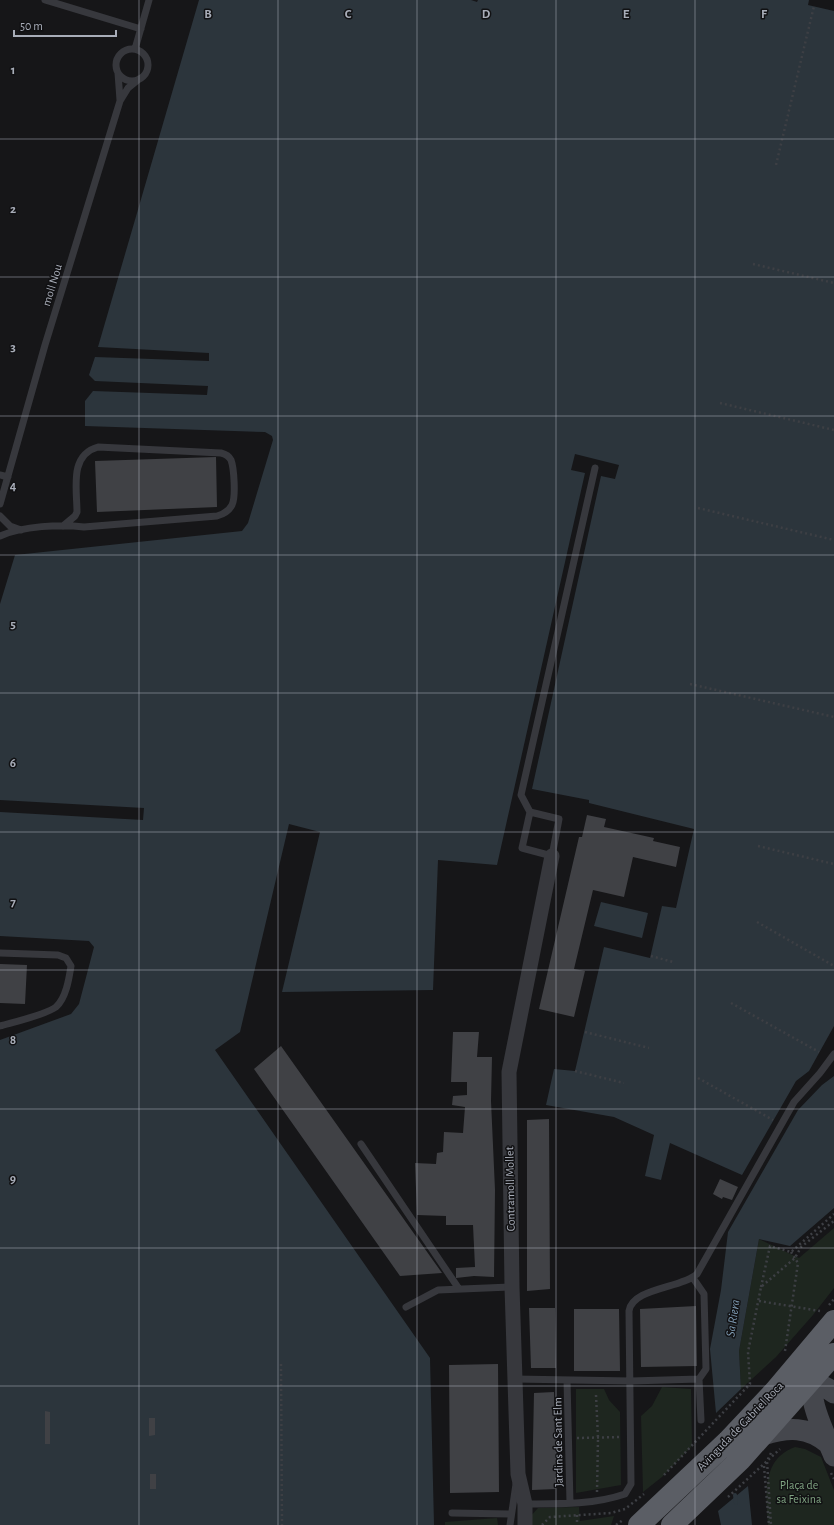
<svg xmlns="http://www.w3.org/2000/svg" width="834" height="1525" viewBox="0 0 834 1525" font-family="'Alegreya Sans',sans-serif">
<style>
.green{fill:#1e261f}
.water{fill:#2c353c}
.lines{fill:none;stroke-linecap:round;stroke-linejoin:round}
.stream{stroke:#2c353c;stroke-width:4}
.building{fill:#404145}
.path{stroke:#3d3f44;stroke-width:2.5;stroke-dasharray:2 3;stroke-linecap:butt}
.service{stroke:#37383d;stroke-width:7}
.minor{stroke:#37383d;stroke-width:15}
.secondary{stroke:#45474d;stroke-width:21}
.trunk{stroke:#5b5e65;stroke-width:22}
.grid{fill:none;stroke:#a8adb8;stroke-width:1;stroke-opacity:0.55}
.labels{text-anchor:middle;stroke-width:3;stroke-linejoin:round;paint-order:stroke}
.street-label{font-size:12px;fill:#a8adb8;stroke:#111113}
.park-label{font-size:12px;fill:#7fa381;stroke:#111113}
.water-label{font-size:13px;font-style:italic;fill:#7f9bb3;stroke:#111113}
.grid-label{font-size:13px;text-anchor:middle;font-weight:bold;fill:#a8adb8;stroke:#111113;stroke-width:3;stroke-linejoin:round;paint-order:stroke}
</style>
<rect width="100%" height="100%" fill="#161618"/>
<path class="green" d="M834,1228V1288L813,1315L776,1357L741,1389L739,1351L759,1239L799,1258Z
M662,1387L691,1389L692,1446L662,1477L643,1492L641,1416L652,1406Z
M576,1389H604L609,1400L620,1412L621,1485L576,1493Z
M795,1447L805,1449L821,1457L834,1490V1525H768C766,1496 761,1459 795,1447Z
M579,1507L580,1521L614,1516L611,1525H529V1518L538,1508Z
M497,1518L498,1525H445V1522Z"/>
<path class="water" d="M199,0H471L477,2L478,0H809L808,5L834,11V1026L809,1071L796,1081L742,1175L670,1143L661,1180L645,1176L654,1135L614,1117L546,1105L554,1069L575,1071L604,947L650,958L662,906L676,908L694,829L589,803V800L532,789L601,476L615,479L619,465L575,454L571,470L585,473L497,865L438,860L433,990L282,992L320,832L289,824L240,1032L215,1050L430,1358L434,1525H0V1040L71,1014L79,1004L94,947L89,941L0,936V812L143,820L144,808L0,800V604L15,555L242,531L248,523L273,440L272,436L265,432L85,426V401L93,391L207,395L208,386L95,381L89,375L95,357L209,361V353L98,347Z
M601,902L648,913L642,938L594,926Z
M834,1076V1208L790,1246L759,1239L739,1351L741,1389L716,1413L710,1349L721,1290L728,1232L798,1110L822,1085Z
M748,1486L752,1525H721L718,1511Z"/>
<g class="lines">
<path class="stream" d="M735,1495L736,1503"/>
</g>
<path class="building" d="M216,457L217,507L97,512L95,461Z
M587,815L606,819L604,827L654,838L653,841L680,847L676,867L633,857L624,897L593,890L574,969L585,971L574,1017L539,1009L579,837H582Z
M0,964L27,965L25,1004L0,1003Z
M453,1032H479L477,1057H492L491,1101L495,1190L494,1277L474,1276L456,1278V1268L475,1267L473,1225H446V1216L417,1215L415,1163L436,1164L437,1153L443,1152L444,1132L463,1133L465,1107L452,1105L453,1096L467,1095V1082H451Z
M281,1046L442,1273L400,1276L254,1069Z
M549,1119L550,1289L527,1291V1120Z
M720,1179L738,1187L732,1200L723,1197L722,1199L713,1194Z
M696,1306L697,1366L641,1367L640,1309Z
M529,1308H555L556,1368H531Z
M574,1309H619L620,1371H574Z
M498,1364L499,1492L450,1493L449,1365Z
M554,1392L556,1489L532,1490L534,1393Z
M45,1411L50,1412V1444H45Z
M149,1418H155V1435L149,1436Z
M150,1474H156V1489H150Z"/>
<g class="lines">
<path class="path" d="M776,165L814,6
M753,264L834,283
M720,403L834,430
M698,508L834,540
M690,684L834,717
M758,846L834,864
M757,922L834,966
M651,956L673,962
M731,1003L819,1052
M585,1032L649,1048
M575,1071L624,1083
M698,1078L773,1120
M761,1287L770,1246L791,1252L834,1214
M759,1301L820,1311
M829,1305L834,1299
M785,1351L798,1263L791,1252
M281,1364L282,1525
M596,1395L598,1438L597,1492
M577,1438L622,1437
M771,1453L767,1461L771,1525
M764,1466L769,1525
M831,1473L834,1479
M664,1475L750,1384L748,1352L761,1287L795,1258L801,1247L834,1221
M728,1497L780,1449
M577,1515V1525
M542,1525L550,1517L611,1513L625,1509L644,1494
M616,1525L623,1520"/>
<path class="service" d="M45,0L141,29
M135,49L149,0
M116 65a16 16 0 1 1 32 0a16 16 0 1 1-32 0Z
M118,73L120,100
M0,475L8,477
M0,504L45,345L120,101L128,88L139,79
M0,516L10,526L21,530
M0,536C22,526 61,524 84,527L217,516C224,514 229,511 232,505C236,497 234,468 231,460C229,456 225,454 221,453L98,447C69,455 77,489 77,512L75,516L63,526
M530,812L521,795L595,468
M530,812L559,819L552,856L522,848Z
M0,953L58,955L66,958L71,966C69,979 66,998 56,1007C45,1015 14,1022 0,1026
M361,1144L459,1289
M693,1278L704,1294L706,1369L699,1379
M406,1307L438,1290L512,1287
M515,1379L631,1381L699,1379L701,1420
M567,1380L570,1503
M525,1504C558,1504 593,1505 625,1494L631,1484L629,1311C632,1288 682,1288 697,1274L794,1102L820,1073L834,1054
M452,1513L511,1514
M510,1525L516,1484"/>
<path class="minor" d="M525,1525V1504L518,1474L512,1287L509,1072L552,856"/>
<path class="secondary" d="M812,1368C807,1400 822,1427 834,1456
M798,1383C811,1380 824,1385 834,1393
M763,1435C788,1427 808,1426 829,1444"/>
<path class="trunk" d="M639,1525L728,1441L775,1391L834,1321
M672,1525L741,1459L834,1354"/>
</g>
<path class="grid" d="M139,0V1525M278,0V1525M417,0V1525M556,0V1525M695,0V1525M0,139H834M0,277H834M0,416H834M0,555H834M0,693H834M0,832H834M0,970H834M0,1109H834M0,1248H834M0,1386H834"/>
<g class="labels">
<g class="street-label">
<text transform="translate(52 285) rotate(-73)" y="4">moll Nou</text>
<text transform="translate(510 1189) rotate(-91)" y="4">Contramoll Mollet</text>
<text transform="translate(740 1426) rotate(-46)" y="4">Avinguda de Gabriel Roca</text>
<text transform="translate(558 1442) rotate(-91)" y="4">Jardins de Sant Elm</text>
</g>
<g class="park-label">
<text x="799" y="1489">Plaça de<tspan x="799" dy="14">sa Feixina</tspan></text>
</g>
<g class="water-label">
<text transform="translate(732 1318) rotate(-82)" y="5">Sa Riera</text>
</g>
</g>
<g class="grid-label">
<text x="208" y="18">B</text>
<text x="348" y="18">C</text>
<text x="486" y="18">D</text>
<text x="626" y="18">E</text>
<text x="764" y="18">F</text>
<text x="13" y="74">1</text>
<text x="13" y="213">2</text>
<text x="13" y="351">3</text>
<text x="13" y="490">4</text>
<text x="13" y="628">5</text>
<text x="13" y="767">6</text>
<text x="13" y="906">7</text>
<text x="13" y="1044">8</text>
<text x="13" y="1183">9</text>
</g>
<path d="M14 30v6h102v-6" fill="none" stroke="#a8adb8" stroke-width="2"/>
<text x="20" y="30" font-size="12" fill="#a8adb8" stroke="#111113" stroke-width="3" paint-order="stroke">50 m</text>
</svg>
